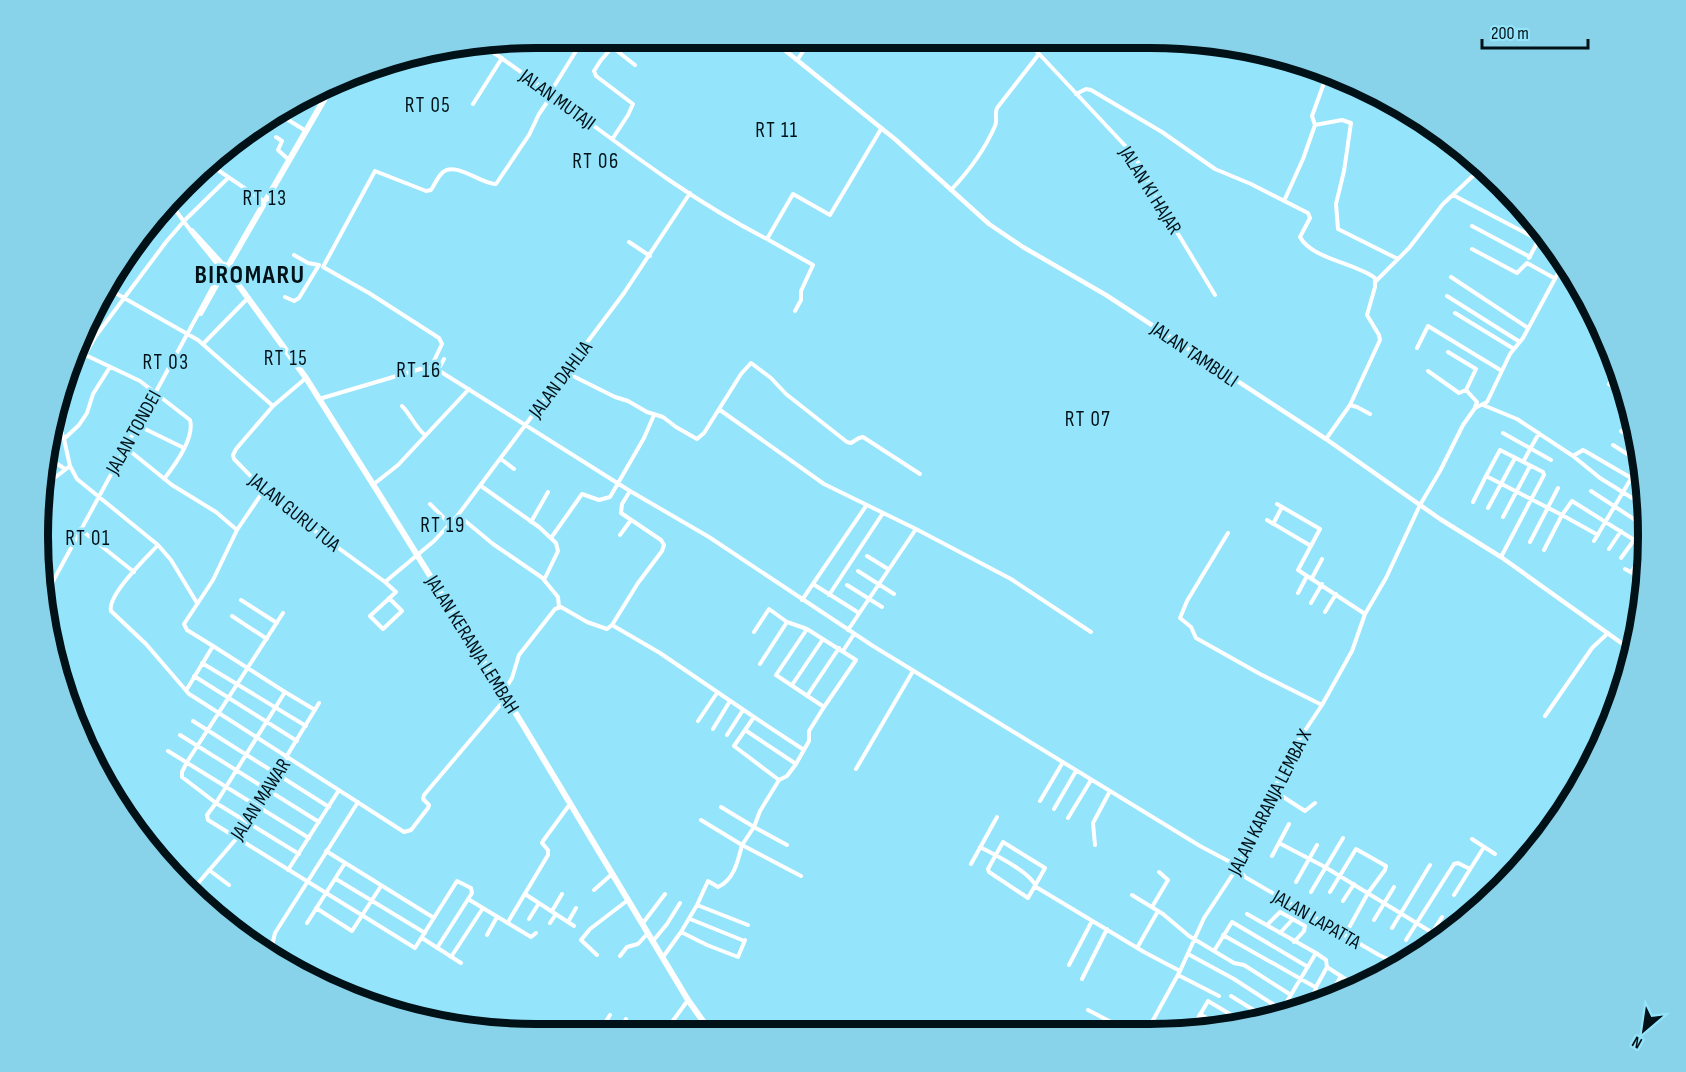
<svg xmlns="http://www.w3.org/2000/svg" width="1686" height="1072" viewBox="0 0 1686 1072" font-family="'Sofia Sans Condensed',sans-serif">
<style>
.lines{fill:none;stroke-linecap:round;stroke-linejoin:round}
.minor{stroke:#fff;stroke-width:4}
.tertiary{stroke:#fff;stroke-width:4.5}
.primary{stroke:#fff;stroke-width:6}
.labels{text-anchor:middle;stroke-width:5;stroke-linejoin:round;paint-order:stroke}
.street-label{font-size:20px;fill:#001117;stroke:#94e4fb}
.neighbourhood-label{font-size:21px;letter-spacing:1.5px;fill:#001117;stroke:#94e4fb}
.district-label{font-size:26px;font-weight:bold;letter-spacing:1.5px;fill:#001117;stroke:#94e4fb}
.rim{fill:none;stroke:#001117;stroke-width:8}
</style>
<rect width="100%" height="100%" fill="#94e4fb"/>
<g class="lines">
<path class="minor" d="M1027,41L1131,152L1140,165L1157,199L1215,295
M484,46C578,110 665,187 767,239L793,194L830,215L881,129
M612,47L635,65
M798,59L811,39
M550,93L584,38
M1076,94L1086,89L1091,90L1162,132L1215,169L1251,184L1308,213L1310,218L1300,237C1312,259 1355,263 1375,278V287L1367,315L1379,335L1380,340L1350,405L1326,439
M473,104L502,58
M277,113L306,131
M1315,125L1342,120L1351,123L1344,171L1336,204L1338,229L1398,259
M276,137L282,141L278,150L289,160
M613,138L628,115L633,104L596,76L594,71L601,60L617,42L618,38
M212,166L265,202
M951,190C968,172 985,149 995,126C998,120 994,115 997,108L1039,54
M1453,195L1535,238L1537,243
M1284,201L1303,159L1315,125L1312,116L1328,72
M1472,226L1530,257
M192,230L224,265
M767,239L813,265L801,291V300L795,311
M629,242L650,256
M1472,249L1517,273L1527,263L1554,278
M294,255L308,263L319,265
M1529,258L1537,243L1559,255
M1451,277L1528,328
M1376,281L1409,248L1443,204L1475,174L1429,137
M110,290L198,340L273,406
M1447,296L1520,342
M285,297L294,301L299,298L319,265
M1455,313L1514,349
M201,314L224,273
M203,344L245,301
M1417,348L1428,326L1502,371
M77,351L140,381L190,420C195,438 175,465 164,479
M1448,352L1476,369L1466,390
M85,355L95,337L166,242L184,221L228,178
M431,367L442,344L439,338L369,293L323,267L375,171L426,191L431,190C435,184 437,178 442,173C455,160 482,185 496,184L529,135L539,114L552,95
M1619,369L1609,384L1626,395
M438,370L444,359
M1428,371L1459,393L1466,390L1477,402L1475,407
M565,372L615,397L628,401L647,412L663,417L676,427L697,439L704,433L741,374L751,363L771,378L786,394L847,442L851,443L859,438L863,437L920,474
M306,378L273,406L236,449L233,455L234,459L277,503L385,582L434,541L458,515L624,293L690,193
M319,399L427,367L438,370L630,491L709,537L873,646L1200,846L1234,864L1245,877L1379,955L1402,966
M1350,405L1357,407L1370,414
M1483,405L1517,419L1573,456L1583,450L1585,451L1645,486
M402,406C411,415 415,427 425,435
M720,410L824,484L916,529L1011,579L1091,632
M1631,416L1632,417
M57,420L64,439L70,466L77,479L158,545C147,557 107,595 111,611L146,644L189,694L197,699L404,832L411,830L428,808L429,805L423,799L424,795L506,698
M137,425L184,448
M1621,431L1637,441
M1503,433L1551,460
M64,439L79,425L87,413L93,394L110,367
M1613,445L1643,464
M125,447L172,485L216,512L237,530
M1573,456L1600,478L1645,506
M50,459L65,469
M501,459L514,469
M1523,462L1539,433
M48,475L53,479
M1486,476L1500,450L1543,472L1544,475L1501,557
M374,484L398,465L469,389
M481,486L539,527L556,543L558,551L544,580L558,597L559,607
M45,490L53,479L70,466
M1591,491L1646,527
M1473,502L1486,476L1562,515L1572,501L1647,548
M430,504L450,524
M1277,504L1320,529L1298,570L1365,614
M1488,508L1515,458
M458,515L493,544L544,579
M1503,517L1530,466
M1267,520L1311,546
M531,522L548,492
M1273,524L1282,507
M80,529L134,572
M1228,533L1187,601L1180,618L1191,627L1196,638L1260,674L1322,705
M620,535L631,520
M551,538L582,494L599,500L610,497L644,438L654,415
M1594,541L1642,460
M1530,542L1558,488
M158,545L171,560L197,603
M1609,549L1621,531
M1544,550L1562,515L1598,535
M867,556L888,569
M1621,558L1634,540
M1625,569L1645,580
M858,571L894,594
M1631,572L1647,550
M1312,578L1322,559
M385,582L396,592L370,616L383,629L402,611L389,598
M813,584L859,613
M847,585L882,607
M1298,593L1307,576
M829,595L883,513
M45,596L222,270L193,234L171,204
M241,600L277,623
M802,600L866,506
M1311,603L1322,584
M1325,612L1336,594
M283,613L187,762L182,772V777L216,803L207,815L208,820L415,948L457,881L471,888L472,893L437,948
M232,616L267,639
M612,625L660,653L754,717L734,746L779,780
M848,630L916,529
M754,632L769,609L787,622L807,629L856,660L824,707L776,675L807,629
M213,646L187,630L184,624L213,580L237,530L264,490
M843,651L854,634
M202,663L306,726
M760,664L787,622
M194,676L297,741
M792,685L823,639
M1613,687L1621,693
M187,689L213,646L285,692L216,803L299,854
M285,692L315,710
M503,693L512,678L519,655L555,609L561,607L587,622L607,629L612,625L638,583L662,551L664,545L661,540L621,513L622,504L630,491
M807,696L839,648
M1545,716L1592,648L1608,633
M754,717L804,750
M193,721L329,807
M698,721L717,693
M713,729L730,701
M745,730L796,764
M180,735L319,822
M727,735L743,710
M168,751L309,838
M856,769L913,671
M1274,791L1305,811L1315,803
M1040,801L1063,762
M721,807L754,827L742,845L801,876
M1054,809L1076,771
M1068,818L1091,780
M1472,839L1495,854
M1003,842L1045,868L1028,898L989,872L988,869Z
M1279,843L1325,867L1441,938
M787,845L754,827L760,811L779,780L787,776L796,764L809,741V731L824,707
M1095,845L1093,823L1110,791
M980,847C993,854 1031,872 1036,887L1144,952L1180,971
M326,851L434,918
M1272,856L1289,824
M971,864L997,817
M209,870L229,885
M288,870L339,790
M336,879L425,933
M1296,882L1317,845
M193,889L237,838L319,703
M594,890L612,874
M1311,892L1343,838
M1330,892L1356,849L1386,866L1385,870L1368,893L1345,935
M525,894L574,926
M1132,895L1163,914L1189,936L1234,963L1244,965L1291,995
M1454,895L1484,847
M468,899L531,937L536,933
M1343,901L1354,884
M697,905L708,881L718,887C734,880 738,861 742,845L701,820
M1152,907L1168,880L1159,872
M316,908L352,931L381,886
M552,911L562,894
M1247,914L1316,953L1277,1018
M218,916L239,933
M529,919L539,903
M690,919L742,940
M1374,920L1394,887
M508,922L548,855V850L542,843L543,841L570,804
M568,922L576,908
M307,923L345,863
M550,923L556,914
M643,923L665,894
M1267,925L1280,912L1305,926L1304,931L1294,942
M1392,928L1430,865
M1455,928L1470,904
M681,932L707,945L738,957L745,940
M1280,933L1293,919
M487,935L497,917
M1223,935L1315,987L1316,989L1306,1006
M422,938L461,963
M1406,940L1454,864L1458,863L1470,869
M653,941L667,924L680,903
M1137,948L1158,911
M271,950L275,933L358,802
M1421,950L1442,917
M1214,951L1232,922L1308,967
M1188,954L1234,979L1282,1010
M597,955L581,940L590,929L628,900
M620,956L627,947L638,944L648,933
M451,957L483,908
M663,957L681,932L697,905L748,925
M1069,965L1092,921
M1327,967L1356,986
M1178,975L1219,996
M1082,979L1107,929
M1316,987L1327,967L1326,960L1316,953
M1231,996L1268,1019
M1329,997L1341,976
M1088,1010L1132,1033
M1200,1014L1221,1027
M1195,1022L1207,1029
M661,1024L672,1022L688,1000
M600,1031L610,1015
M620,1031L626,1019
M698,1031L704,1022
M1190,1032L1208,1001L1245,1023
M1146,1033L1180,971L1204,918L1237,868L1294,747L1322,705L1352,651L1365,614L1386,578L1420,505L1440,471L1463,425L1475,408L1487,402L1510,354L1523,338L1564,262"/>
<path class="tertiary" d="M771,39L896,140L989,224L1023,247L1106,295L1326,439L1440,519L1501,557L1634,652"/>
<path class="primary" d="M224,265L306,378L381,497L523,725L688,1000L710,1031
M224,273L332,86"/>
</g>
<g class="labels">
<g class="street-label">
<text transform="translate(558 99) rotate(36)" y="7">JALAN MUTAJI</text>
<text transform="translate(1151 190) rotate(58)" y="7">JALAN KI HAJAR</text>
<text transform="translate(1195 354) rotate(34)" y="7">JALAN TAMBULI</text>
<text transform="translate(560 379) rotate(-53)" y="7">JALAN DAHLIA</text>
<text transform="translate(133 432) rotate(-61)" y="7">JALAN TONDEI</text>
<text transform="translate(295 512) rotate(39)" y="7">JALAN GURU TUA</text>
<text transform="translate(473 644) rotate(58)" y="7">JALAN KERANJA LEMBAH</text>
<text transform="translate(260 799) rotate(-57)" y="7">JALAN MAWAR</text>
<text transform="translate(1269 802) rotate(-63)" y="7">JALAN KARANJA LEMBA X</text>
<text transform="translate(1317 919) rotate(30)" y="7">JALAN LAPATTA</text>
</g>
<g class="neighbourhood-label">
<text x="428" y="112">RT 05</text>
<text x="777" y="137">RT 11</text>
<text x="596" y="168">RT 06</text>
<text x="265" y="205">RT 13</text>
<text x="286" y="365">RT 15</text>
<text x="166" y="369">RT 03</text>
<text x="419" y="377">RT 16</text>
<text x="1088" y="426">RT 07</text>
<text x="443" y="532">RT 19</text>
<text x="88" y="545">RT 01</text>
</g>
<g class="district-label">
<text x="250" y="283">BIROMARU</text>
</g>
</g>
<path d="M0 0H1686V1072H0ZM536 48H1150A488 488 0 0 1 1638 536V536A488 488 0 0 1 1150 1024H536A488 488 0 0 1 48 536V536A488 488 0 0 1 536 48Z" fill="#88d3e9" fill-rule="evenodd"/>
<path class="rim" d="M536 48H1150A488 488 0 0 1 1638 536V536A488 488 0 0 1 1150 1024H536A488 488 0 0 1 48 536V536A488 488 0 0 1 536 48Z"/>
<g transform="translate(1644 1030) rotate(209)" stroke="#94e4fb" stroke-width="4.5" paint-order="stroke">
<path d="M0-4.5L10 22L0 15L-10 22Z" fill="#001117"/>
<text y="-9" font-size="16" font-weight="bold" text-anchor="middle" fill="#001117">N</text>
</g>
<path d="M1482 39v9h106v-9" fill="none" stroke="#001117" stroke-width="3"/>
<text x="1491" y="39" font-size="18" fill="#001117" stroke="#94e4fb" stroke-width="4.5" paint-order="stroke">200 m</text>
</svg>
